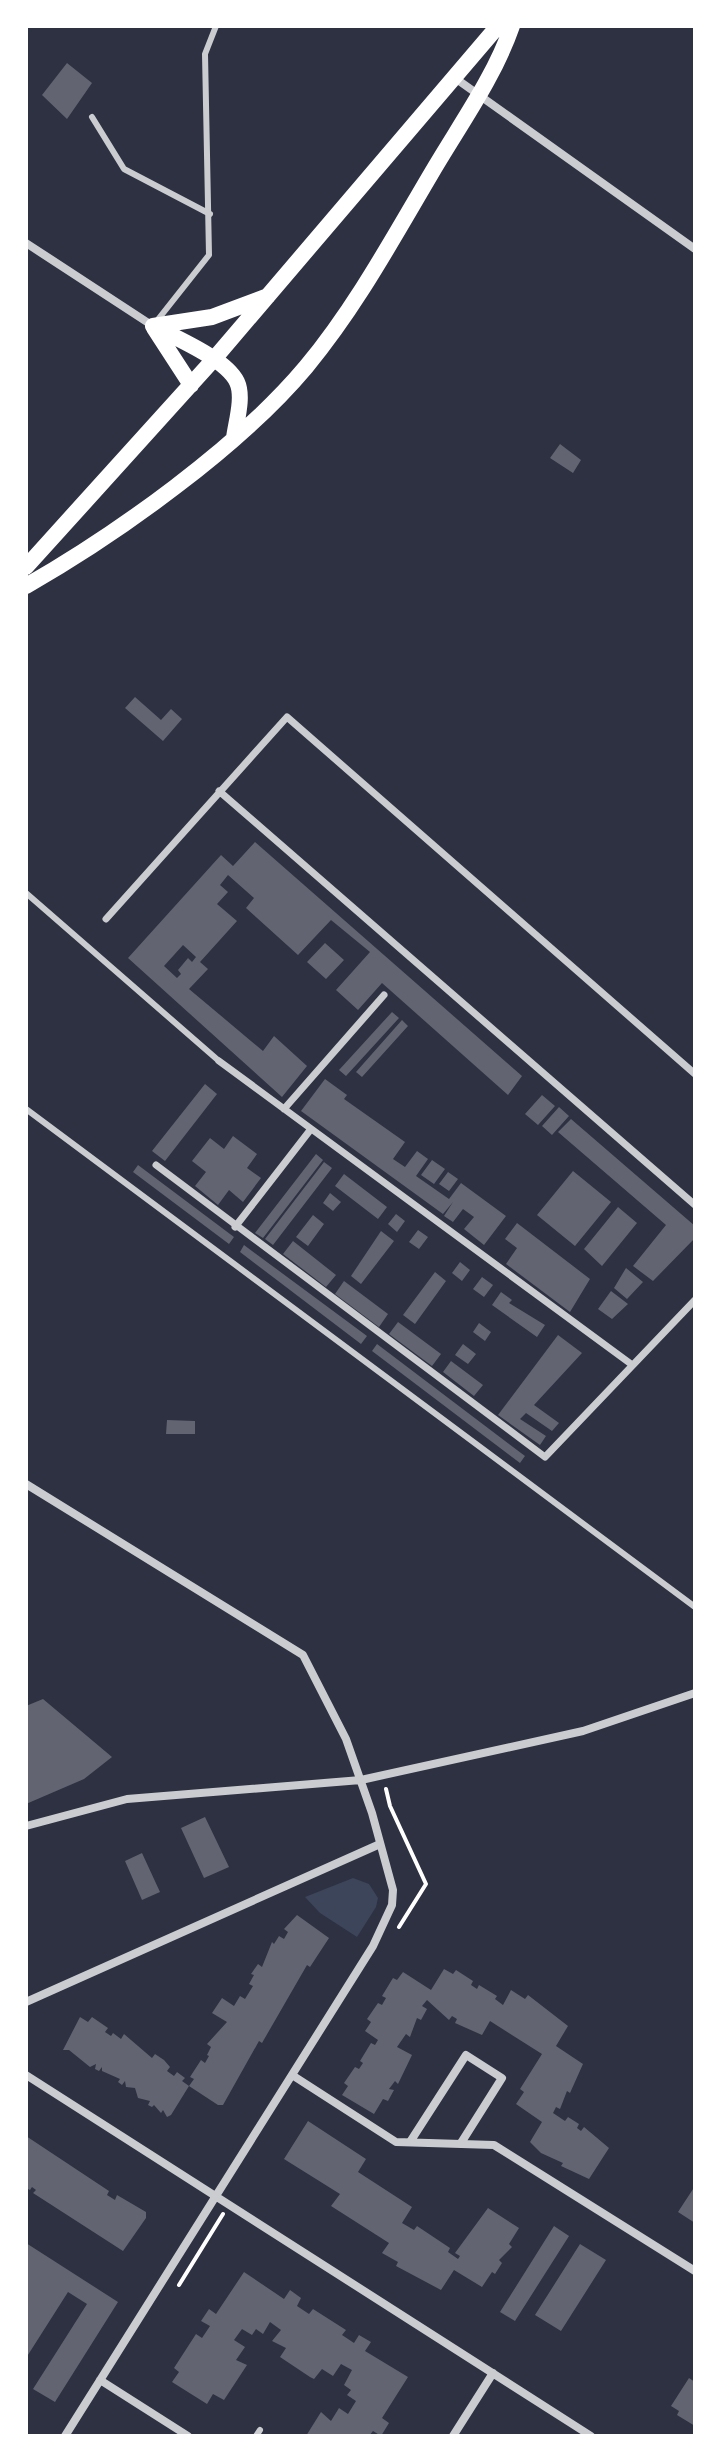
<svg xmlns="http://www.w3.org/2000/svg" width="721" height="2462" viewBox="0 0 721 2462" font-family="Merriweather,serif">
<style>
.green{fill:#3c4559}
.building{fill:#626471;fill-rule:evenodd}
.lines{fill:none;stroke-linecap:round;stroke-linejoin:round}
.path{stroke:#fff;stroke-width:4}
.service{stroke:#caccd0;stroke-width:6}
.pedestrian{stroke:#caccd0;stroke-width:7}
.minor{stroke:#caccd0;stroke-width:8}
.secondary{stroke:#fff;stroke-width:16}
</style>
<rect width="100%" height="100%" fill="#2d3142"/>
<path class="green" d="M353,1878L369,1884L378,1898L376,1907L357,1937L320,1913L305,1897Z"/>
<path class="building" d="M67,63L92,83L67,119L42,95Z
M560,444L581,460L573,473L550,458Z
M135,697L161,720L171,709L182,719L163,741L125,708Z
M255,842L522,1076L508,1095L382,983L358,1010L336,990L370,952L331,920L298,955L246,908L254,898L228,875L220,885L228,892L217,904L237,921L200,962L208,969L189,989L263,1051L274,1036L307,1066L282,1097L128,958L221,855L233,866ZM183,945L196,957L192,962L188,958L178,970L181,974L177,978L164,966Z
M325,943L344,960L326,979L307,962Z
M392,1012L399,1018L346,1076L339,1070Z
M402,1020L408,1026L362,1077L356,1072Z
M325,1079L347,1095L344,1099L405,1142L393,1159L405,1167L417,1151L428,1159L416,1176L449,1199L461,1183L506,1216L484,1245L464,1229L474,1217L463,1209L453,1222L444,1216L453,1202L443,1214L301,1111Z
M205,1084L217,1094L165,1161L152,1151Z
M542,1095L555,1106L538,1125L525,1114Z
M559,1107L569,1116L552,1135L542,1126Z
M571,1119L695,1226V1238L653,1281L633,1266L666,1225L558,1132Z
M233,1136L257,1154L247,1168L261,1178L243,1202L229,1190L218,1205L195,1186L206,1172L192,1161L210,1138L224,1149Z
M316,1154L323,1160L263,1238L255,1233Z
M432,1160L445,1169L434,1184L421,1175Z
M324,1162L332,1168L273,1245L265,1239Z
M138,1165L234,1237L229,1244L133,1172Z
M573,1171L611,1202L575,1246L537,1215Z
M448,1172L458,1179L449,1191L439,1184Z
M344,1174L387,1207L378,1219L335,1186Z
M330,1193L341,1202L333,1211L323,1203Z
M618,1207L637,1223L602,1266L584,1249Z
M396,1214L405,1221L397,1232L388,1224Z
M313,1215L324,1224L308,1246L296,1237Z
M517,1223L590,1279L570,1312L506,1264L517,1248L505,1239Z
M418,1230L428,1237L419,1249L409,1242Z
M381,1231L394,1241L361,1284L351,1276Z
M293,1241L336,1275L326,1287L283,1254Z
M244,1245L367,1336L361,1344L240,1252Z
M460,1262L470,1270L462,1281L452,1273Z
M626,1268L643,1282L627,1299L614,1288Z
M435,1272L446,1281L415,1324L403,1315Z
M482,1277L493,1285L484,1297L473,1289Z
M344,1281L388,1314L379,1327L335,1294Z
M611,1291L628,1304L612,1319L598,1309Z
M501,1292L512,1300L509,1303L545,1325L537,1337L492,1305Z
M398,1322L441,1354L432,1366L389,1334Z
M479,1323L491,1332L485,1341L473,1332Z
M558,1335L582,1353L534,1405L559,1423L552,1431L526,1413L520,1419L546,1436L540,1445L498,1415Z
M377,1344L525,1456L520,1463L372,1351Z
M463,1344L476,1354L468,1364L455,1355Z
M451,1361L483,1385L474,1396L443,1372Z
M167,1420L195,1421V1434H166Z
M43,1699L112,1757L84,1779L26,1804V1706Z
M205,1817L229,1867L204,1878L181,1828Z
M142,1853L160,1892L142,1900L125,1861Z
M297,1915L329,1938L310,1967L307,1965L262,2043L259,2041L223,2105H218L189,2086L194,2079L190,2077L201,2060L205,2063L209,2056L207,2055L211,2047L207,2044L227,2022L212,2013L222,1998L234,2006L240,1996L245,1999L253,1986L249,1984L254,1975L251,1974L258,1964L262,1967L272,1942L274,1944L279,1936L284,1939L288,1932L284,1929Z
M444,1969L453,1974L456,1970L473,1981L471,1985L477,1989L479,1985L497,1996L495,1999L503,2005L511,1990L525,1999L528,1995L568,2026L556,2046L583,2064L570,2093L567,2091L560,2109L556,2107L553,2113L565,2121L568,2117L579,2124L577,2128L581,2131L584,2127L609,2148L589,2179L561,2166L563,2163L541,2153L530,2142L542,2122L516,2104L524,2092L520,2089L542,2054L490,2021L482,2035L455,2023L457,2019L452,2016L449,2020L427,2000L422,2006L427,2009L421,2020L417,2018L410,2037L406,2034L397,2047L412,2055L398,2084L395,2081L389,2089L394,2090L388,2101L383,2099L374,2114L342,2095L348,2086L344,2083L355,2067L359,2069L363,2063L360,2061L371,2043L375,2045L378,2040L365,2031L371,2022L367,2019L378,2003L382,2005L386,1998L382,1996L393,1978L397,1980L403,1972L431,1990Z
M80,2017L88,2022L92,2017L108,2028L105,2032L111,2036L113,2033L121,2039L124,2034L152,2058L155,2054L164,2060L170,2067L167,2071L174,2076L177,2072L185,2078L182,2081L189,2086L171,2115L167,2117L163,2110L161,2113L154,2105L152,2107L148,2105L150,2101L138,2098L135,2088L126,2087L125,2081L122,2085L118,2082L120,2079L102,2071V2067L99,2071L95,2069L96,2064L90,2067L69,2050H63Z
M308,2121L366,2159L358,2172L412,2207L402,2223L414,2230L417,2226L450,2248L448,2252L458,2259L460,2256L455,2253L488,2208L519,2228L509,2244L512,2247L499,2260L502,2263L495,2274L492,2272L482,2287L454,2270L441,2290L396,2266L398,2262L382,2253L389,2243L331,2206L340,2194L284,2159Z
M26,2136L109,2191L107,2195L115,2200L117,2195L146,2212V2218L123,2251L33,2193L36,2190L32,2187L30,2190L26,2188Z
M695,2186V2223L678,2212Z
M554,2226L569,2236L515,2321L500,2312Z
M26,2243L118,2302L55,2402L33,2389L87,2304L68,2292L26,2358Z
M580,2244L606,2260L561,2331L535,2315Z
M244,2272L284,2299L290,2290L301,2298L297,2306L309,2314L313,2309L346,2330L342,2335L354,2343L359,2335L371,2342L365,2351L408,2377L382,2418L389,2423L381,2436L373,2431L369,2436H306L321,2412L331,2421L339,2408L348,2414L356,2401L347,2395L351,2390L344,2385L352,2370L341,2364L333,2376L322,2369L314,2379L310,2377L280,2357L286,2348L272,2341L281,2330L270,2322L263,2334L256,2329L252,2335L242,2329L234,2340L245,2347L236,2360L247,2365L224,2400L213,2394L207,2404L172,2382L179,2372L174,2368L196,2334L202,2338L210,2326L201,2321L209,2309L216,2314Z
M689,2378L695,2382V2426L677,2415L679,2411L671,2406Z"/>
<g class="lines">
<path class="path" d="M386,1789L390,1806L426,1884L399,1927
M179,2285L223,2214"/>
<path class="service" d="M92,117L124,169L210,214
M156,322L209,255L205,54L216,26
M26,893L219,1061
M26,1109L695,1607
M256,2436L260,2430"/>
<path class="pedestrian" d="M219,791L695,1205
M106,919L287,717L695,1074
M219,1061L631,1364
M284,1109L384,995
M156,1165L545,1457L695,1300
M235,1227L311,1129"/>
<path class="minor" d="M455,78L695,249
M26,243L153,326
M26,1484L303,1655L346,1739L372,1813L393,1890L392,1905L373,1946L65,2436
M26,1826L127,1799L361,1780L583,1731L695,1693
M26,2002L380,1844
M26,2075L591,2436
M292,2075L396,2142L494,2145L695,2271
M410,2142L466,2055L502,2078L461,2143
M100,2380L188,2436
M453,2436L493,2373"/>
<path class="secondary" d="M153,326C176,338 226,359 237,382C244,397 236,422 234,438
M153,326L212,317L268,296
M154,328L191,385
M26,567L214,359L498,26
M26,586C117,534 239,447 306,367C355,308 392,240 431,174C459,126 494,78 512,26"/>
</g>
<rect width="721" height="2462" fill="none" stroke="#ffffff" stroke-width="56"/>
</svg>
